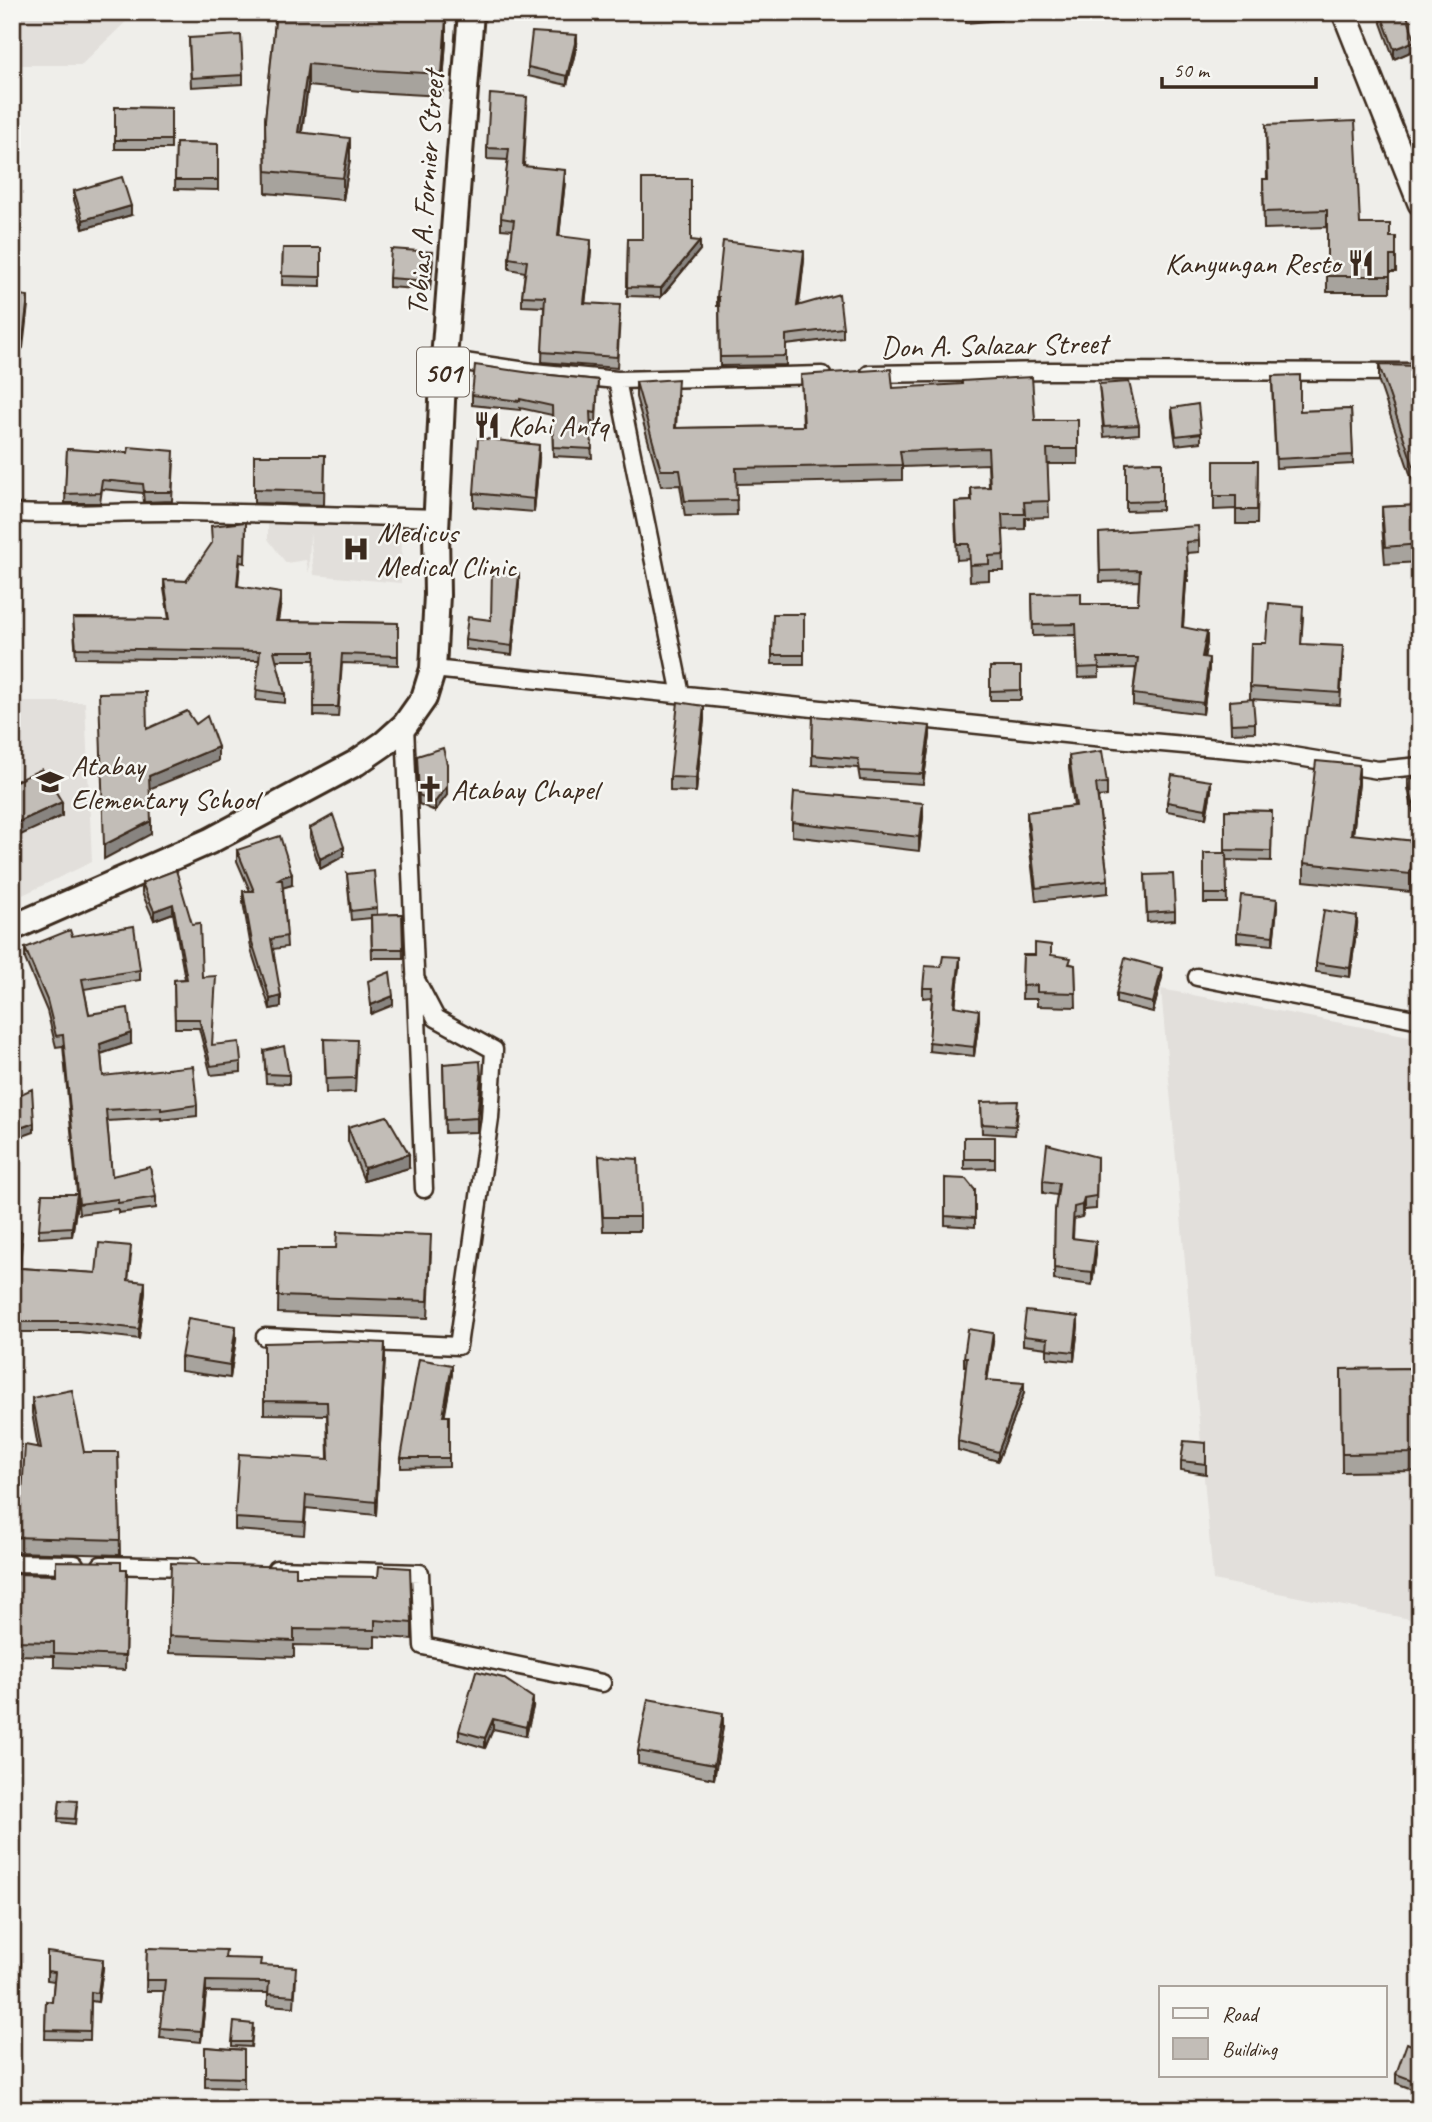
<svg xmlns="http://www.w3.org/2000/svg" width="1432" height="2122" viewBox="0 0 1432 2122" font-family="Caveat,sans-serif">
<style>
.built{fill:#e2dfdb}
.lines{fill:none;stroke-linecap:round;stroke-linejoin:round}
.minor-casing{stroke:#3b2a1e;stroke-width:21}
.secondary-casing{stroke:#3b2a1e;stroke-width:28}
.primary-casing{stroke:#3b2a1e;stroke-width:30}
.minor{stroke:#f6f6f2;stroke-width:16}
.secondary{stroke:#f6f6f2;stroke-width:23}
.primary{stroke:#f6f6f2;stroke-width:24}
.wall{fill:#a7a39d;stroke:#3b2a1e;stroke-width:2}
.shaded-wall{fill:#888480;stroke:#3b2a1e;stroke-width:2}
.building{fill:#c2bdb7;stroke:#3b2a1e;stroke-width:2}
.labels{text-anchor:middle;stroke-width:5;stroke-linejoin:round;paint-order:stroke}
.shield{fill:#f6f6f2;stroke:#73675e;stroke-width:2}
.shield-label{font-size:28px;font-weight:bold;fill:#3b2a1e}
.street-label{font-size:30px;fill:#3b2a1e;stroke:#f6f6f2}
.poi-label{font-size:30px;fill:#3b2a1e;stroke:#f6f6f2;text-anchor:start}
</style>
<rect width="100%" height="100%" fill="#efeeea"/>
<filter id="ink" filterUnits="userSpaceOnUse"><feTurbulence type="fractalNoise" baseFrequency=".0143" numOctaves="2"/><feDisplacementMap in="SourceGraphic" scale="14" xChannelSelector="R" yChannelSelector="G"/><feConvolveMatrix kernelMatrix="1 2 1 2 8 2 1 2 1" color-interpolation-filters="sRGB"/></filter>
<g filter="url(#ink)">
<path class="built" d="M12,12H136L81,65H12Z
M268,520L402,523L401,583L314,575L310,533L309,573L306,560L286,563L268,539Z
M12,702H85L92,862L12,900Z
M1161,989L1420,1038V1621L1213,1580Z"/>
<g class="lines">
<defs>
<path id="minor" d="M444,359L533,372L617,380L822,375
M869,374L1050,371L1420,372
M617,380L681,695
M12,513C68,516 123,511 179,512C265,513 351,516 437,518
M433,669L1094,737L1274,753L1378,770L1420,766
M405,725L424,1189
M1197,977L1420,1020
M265,1337L458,1346L490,1118L494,1050L436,1018L415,978
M12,1563L75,1564
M101,1565L191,1567
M276,1569L420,1573L423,1646L602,1683"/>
<path id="secondary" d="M1344,12L1420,203"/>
<path id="primary" d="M12,928L210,841L356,763L385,743L405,725L424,698L433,669L437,595L436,530L444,359L471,12"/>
</defs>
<use href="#minor" class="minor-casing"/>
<use href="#secondary" class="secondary-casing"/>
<use href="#primary" class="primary-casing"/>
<use href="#minor" class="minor"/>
<use href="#secondary" class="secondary"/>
<use href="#primary" class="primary"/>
</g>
<path class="wall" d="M276,12L439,18L446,40L442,96L371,92L308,86L302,132L350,160L343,200L266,193L265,120Z
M965,12H1001V20L966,23Z
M1381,14L1415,50L1394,59L1381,23Z
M189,38L243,75V84L191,87Z
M577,44L567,85L528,76V67Z
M115,107L171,108V149H115Z
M527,107L524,166L565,181L559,236L591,251L585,303L620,315L617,368L542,362L544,307L522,306V296L525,272L509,269V258L513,230L501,229V218L508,160L487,159V148Z
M1266,125L1360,224L1390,237H1396V272H1390V292H1327V227L1264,229L1263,179H1267Z
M176,143L218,144V190L175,189Z
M74,191L131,215L83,229L74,200Z
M628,239L691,240L700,250L661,297L627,296Z
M283,248H321V286L282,285Z
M804,260L799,306L843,328V338L786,345V365L720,366L719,306H717V297Z
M433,261L430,290L389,287V278Z
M1379,365L1420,366V503L1379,382Z
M531,373L598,380L596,422H590L592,458L553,456L552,415L520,408V410L472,405V395Z
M801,375L893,388L1035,420H1078V464H1047L1049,517L1025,518V529L1003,530L1004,571H989V580L970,581L969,559L957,560L955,517V502L971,501V488L989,487L988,464L902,467V480L736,484L737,515L685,516L680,485L661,486L636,397V382L678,395L676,428L803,426Z
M1099,384L1139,425V434L1104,437Z
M1272,385L1300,411L1351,409L1353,464L1276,468Z
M1172,408L1201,433V442L1176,445L1172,417Z
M67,449L128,453L174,460L172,501L144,502L143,493L102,489L100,503H65Z
M254,455H325L324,505L254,503Z
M539,459L534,512L474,507V493Z
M1214,461H1258L1257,524H1236V509L1214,510Z
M1162,462V510L1126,511V463Z
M1420,505V562L1385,564L1382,525V507Z
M246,522L245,563L240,562L238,586L281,602L278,621L398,623V665L342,663L338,717L314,716L315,660H276L285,694V703L256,700L259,660L76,658L73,618L169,619L164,589V580L186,581Z
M1099,533L1199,541V552L1187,553L1188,582H1186L1183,627L1207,643L1204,658L1209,669L1203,714L1133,705V694L1136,668L1099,669V677L1078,678L1076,635L1033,636L1032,594L1081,604H1138L1139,581L1100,582Z
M519,583L512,655L465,649V640L491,620Z
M773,614H804V664H772Z
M1303,617L1301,644L1343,658L1340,705L1250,699L1251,643H1266Z
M990,667H1021V700H990Z
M12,693H14L15,738H12Z
M1230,701L1255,723V732L1231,733Z
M813,716L930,736L923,784L860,780L858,768L812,765Z
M704,719L696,792L670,791V777Z
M417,756L447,764V795L435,811L419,804Z
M1069,756L1107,783V796L1098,797L1108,880V893L1036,901L1027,825V812L1074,806L1069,769Z
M1420,777L1413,812L1408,788V779Z
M1359,783L1353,834L1414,859L1410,892L1304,881V863Z
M1211,791L1206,818L1167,811V802Z
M1225,810L1272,811L1271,861L1226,860L1227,903H1204V853H1225Z
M923,817L919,851L792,836V822Z
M310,828L344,856L320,869L310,837Z
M237,850L292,885L283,887L287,947L273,949L281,1007L270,1009L252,953L243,902V891H250L237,861Z
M176,870L202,977L212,1045L241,1062V1072L211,1075L199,1028H175L174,980L185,979L173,913L154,920L142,893V883Z
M347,874L377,908V915L402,914L403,958H372L371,918L351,920Z
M1145,875L1175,911V920L1147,922Z
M1277,908L1273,945L1237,942V932Z
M1357,925L1350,977L1316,972V963Z
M72,936L140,970V980L84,989L89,1014L131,1044L101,1054L103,1076L197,1105V1116L161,1120V1118L107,1121L112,1176L156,1197V1208L118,1213V1209L79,1214L63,1046L56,1047L47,1011L25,959V948Z
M1023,955L1051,956L1071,964L1075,965L1076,1007L1037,1006V999H1022Z
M960,966L955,1007L979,1019L974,1056L929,1051L932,997L923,998V988L941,967Z
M1162,977L1153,1012L1116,1003V994Z
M324,1039L357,1054L355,1092L326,1093Z
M264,1051L289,1075V1084L266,1083Z
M443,1064L481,1089L477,1132L445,1133Z
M981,1102L1018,1110L1015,1135L982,1133Z
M348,1127L409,1168L364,1181L348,1141Z
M964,1137H995V1168L964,1169Z
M599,1156L640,1217V1231H603Z
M1097,1157L1096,1209L1084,1210L1082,1217L1074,1219L1073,1238L1096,1253L1092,1285L1054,1280L1055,1211L1057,1195L1043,1193V1181Z
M945,1178L975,1190V1227L945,1225Z
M77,1203L72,1236L39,1238V1229Z
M12,1231L22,1242L20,1268L96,1273L131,1256L128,1280L145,1292L139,1339L79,1332H13L12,1344Z
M279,1248H336L431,1252L428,1318L278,1313Z
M1078,1326L1074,1361L1047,1358V1348L1023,1345V1336Z
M236,1339L230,1378L181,1371V1357Z
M993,1342L987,1380L1024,1393L998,1461L958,1450V1441L966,1366H964V1357Z
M264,1343L385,1356L376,1515L306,1508L304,1535L235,1530V1518L328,1459L327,1415L264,1414Z
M1420,1368V1471L1342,1472L1341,1369Z
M452,1374L444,1416H449V1467L401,1468V1458Z
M32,1398L84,1452H118L120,1555L12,1552V1493L22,1494L38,1447L32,1413Z
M1206,1443V1474L1181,1470V1461Z
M121,1569H127L125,1670L54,1667V1656L12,1655V1574L56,1575Z
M296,1576L378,1577L412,1623V1639L375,1636V1647L294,1645V1657L169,1653V1636Z
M533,1707L526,1736L493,1729L485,1748L459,1740V1731Z
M723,1727L714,1779L638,1764V1751Z
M60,1800L77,1806L75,1824L58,1822Z
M147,1948L226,1958L261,1965L296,1978L294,2007L268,2005V1993L206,1992L201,2042L160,2038L164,1991H146Z
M12,1953L21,1963L18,1985L12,1984Z
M103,1968L98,2002L91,2001L90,2040L45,2039L46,2001L52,2002L54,1981L47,1980V1971Z
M253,2029L251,2047L232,2046V2042Z
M205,2047L244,2050V2088L205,2087Z
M1420,2049V2092L1396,2083V2074Z"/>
<path class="shaded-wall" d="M446,18V40L442,96V74Z
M577,35V44L567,85V76Z
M1415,41V50L1394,59V49Z
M308,64V86L298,154V132Z
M350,138V160L343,200V178Z
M565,170V181L558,247V236Z
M131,206V215L83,229V220Z
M591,240V251L584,314V303Z
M700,241V250L661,297V288Z
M804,251V260L797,315V306Z
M28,296V305L23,348L12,357V348Z
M539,445V459L534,512V499Z
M1186,571V582L1182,638V627Z
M519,574V583L512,655V646Z
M281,593V602L276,630V621Z
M1207,632V643L1202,668V657Z
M1209,658V669L1203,714V703Z
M704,706V719L696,792V778Z
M930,726V736L923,784V774Z
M218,747V761L149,789V776Z
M1359,765V783L1351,852V834Z
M1211,781V791L1206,818V809Z
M447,786V795L435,811V802Z
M1420,801V811L1413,812V803Z
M62,802V816L12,839V825Z
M923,803V817L919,851V837Z
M151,821V834L104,859V845Z
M1414,841V859L1410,892V874Z
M344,847V856L320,869V859Z
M292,874V885L282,888L277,880L282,877Z
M1277,899V908L1273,945V936Z
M173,904V913L154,920V911Z
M1357,916V925L1350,977V968Z
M960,957V966L954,1016V1006Z
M1162,968V977L1153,1012V1003Z
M281,996V1007L270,1009V999Z
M393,996V1005L371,1014V1005Z
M979,1010V1019L974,1056V1047Z
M131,1033V1044L100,1054V1044Z
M481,1076V1089L477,1132V1118Z
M34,1123V1132L12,1140V1131Z
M409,1154V1168L364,1181V1168Z
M77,1194V1203L72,1236V1227Z
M1084,1198V1210L1082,1217V1205Z
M1096,1241V1253L1092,1285V1272Z
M145,1282V1292L139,1339V1329Z
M1078,1317V1326L1074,1361V1352Z
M236,1326V1339L230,1378V1365Z
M993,1333V1342L986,1389V1380Z
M385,1343V1356L376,1515V1502Z
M452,1365V1374L443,1425V1416Z
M1024,1383V1393L998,1461V1452Z
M533,1698V1707L526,1736V1727Z
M723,1713V1727L714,1779V1765Z
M493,1719V1729L485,1748V1738Z
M21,1954V1963L18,1985V1975Z
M103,1959V1968L98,2002V1993Z
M206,1981V1992L201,2042V2031Z"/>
<path class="building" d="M276,12H439V18H446L442,74L371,70L308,64L298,132L350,138L343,178L266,171L265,120Z
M966,12H985L966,14Z
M1390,12H1406L1415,41L1394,49L1381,14Z
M532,32L577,35L567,76L528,67Z
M241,35L243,75L191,78L189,38Z
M490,94L527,97L523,166L565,170L558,236L591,240L584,303L620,305L617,357L542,352L545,297L522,296L527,261L509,258L514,220L501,218L509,149L487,148Z
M115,107L171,108V140H115Z
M1355,121L1360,224H1390V237H1396V256H1390V276H1327V210L1264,212L1263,179H1268L1266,125Z
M176,143L218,144V180H175Z
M122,177L131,206L83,220L74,191Z
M642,179H691V240L700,241L661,288L627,287L628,239H642Z
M723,241L804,251L797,306L839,294L843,328L786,335V356L720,357L719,297H717Z
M283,248H321V277L282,276Z
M391,249L433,252L430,281L389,278Z
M12,294L28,296L23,339L12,348Z
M475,365L531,373L598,380L596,413L590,412L592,449L553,447L552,406L520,399V401L472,395Z
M1379,365L1420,366V485Z
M891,369L893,388L962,384V381L1032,377L1035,420H1078V449H1047L1049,501L1024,502L1025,514H1002L1004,555L989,556V564L970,565L969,544H957L955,502L972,501L971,488L990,487L988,448L900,451L902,465L736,468L737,500L685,501L680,470H661L636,382L678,379L675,428L804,426L801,375Z
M1300,375V411L1351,409L1353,455L1276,459L1272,376Z
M1129,382L1139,425L1104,427L1099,384Z
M1198,404L1201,433L1176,436L1172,408Z
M478,438L539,445L534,499L474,493Z
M129,447L174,451L172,492H144L143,484L102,480L100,493L65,494L67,449L128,453Z
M254,455H325L324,491L254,489Z
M1214,461H1258L1257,510H1236V496H1214Z
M1162,462V501L1126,502V463Z
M1420,505V544L1385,547L1382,507Z
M246,522L245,554L240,553L237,586L281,593L276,621L398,623V656L342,654L338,707H314L315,651H274L285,694L256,690L260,651L76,648L73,618L170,619L164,580L186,581L212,543L211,526Z
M1198,526L1199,541L1186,542L1188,571H1186L1182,627L1207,632L1202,657L1209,658L1203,703L1133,694L1138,658H1098L1099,667L1078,668L1076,624L1033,625L1032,594L1081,593V604H1138L1140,570L1100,571L1099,533Z
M492,570L519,574L512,646L465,640L468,617L491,620Z
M1269,603L1303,606L1301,644L1343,646L1340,693L1250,687L1251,643H1266Z
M773,614H804V655H772Z
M990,667H1021V690L990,691Z
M146,692L147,729L187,711L196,724L207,716L218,747L149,776L151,821L104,845L99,693Z
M12,693H14L15,725H12Z
M1253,699L1255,723L1231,724L1230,701Z
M678,702L704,706L696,778L670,777Z
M813,716L930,726L923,774L860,771L858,759L812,755Z
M443,748L447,764V786L435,802L419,795L417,756Z
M1102,751L1107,783L1096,784L1108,880L1036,888L1027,812L1076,806L1069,756Z
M1316,761L1359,765L1351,834L1414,841L1410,874L1304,863Z
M42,769L62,802L12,825V783Z
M1172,775L1211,781L1206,809L1167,802Z
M1420,777V801L1413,803L1408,779Z
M794,792L923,803L919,837L792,822Z
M1225,810L1272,811L1271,851L1225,850Z
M333,815L344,847L320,859L310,828Z
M280,836L292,874L282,877L277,880H282L287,936L271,939L281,996L270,999L252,942L243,891H254L237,850Z
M1204,853H1226L1227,894H1204Z
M176,870L192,924L200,923L202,977L216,976L212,1045L239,1042L241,1062L211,1066L199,1019H175L174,980L187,979L173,904L154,911L142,883Z
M374,871L377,908L351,911L347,874Z
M1173,874L1175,911L1147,913L1145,875Z
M1241,895L1277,899L1273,936L1237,932Z
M1324,910L1357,916L1350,968L1316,963Z
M402,914L403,949H372L371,915Z
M134,926L140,970L82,979L89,1014L128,1008L131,1033L100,1044L103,1076L193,1066L197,1105L161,1110V1107L106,1110L112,1176L150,1167L156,1197L118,1203V1199L79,1204L63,1035L56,1036L47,1000L25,948L70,930L72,936Z
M1035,943L1051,945V955L1071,958L1069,964L1075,965L1076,993L1037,992V985L1022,986L1023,955H1035Z
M943,956L960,957L954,1006L979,1010L974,1047L929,1042L933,988H923L925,966L941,967Z
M1125,958L1162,968L1153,1003L1116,994Z
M390,972L393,996L371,1005L368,981Z
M324,1039L357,1040L355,1078L326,1079Z
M284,1046L289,1075L266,1074L264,1051Z
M480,1061L481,1076L477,1118L445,1120L443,1064Z
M12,1083L17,1096L32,1089L34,1123L12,1131Z
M1018,1101L1015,1126L982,1124L981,1102Z
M387,1116L409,1154L364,1168L348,1127Z
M964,1137H995V1159H964Z
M1047,1144L1097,1157L1096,1196L1084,1198L1082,1205L1074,1207L1072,1238L1096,1241L1092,1272L1054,1268L1055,1211L1059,1183L1043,1181Z
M599,1156L638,1159L640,1217H603Z
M945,1178L966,1179L975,1190V1218L945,1216Z
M42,1194H77L72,1227L39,1229Z
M12,1231L22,1232L20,1268L96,1273L99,1243L131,1246L128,1280L145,1282L139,1329L79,1322H13L12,1334Z
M337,1232L431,1235L428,1301L278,1296L279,1248H336Z
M1026,1311L1078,1317L1074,1352L1047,1349L1048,1339L1023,1336Z
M188,1318L236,1326L230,1365L181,1357Z
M968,1329L993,1333L986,1380L1024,1383L998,1452L958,1441L967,1357H964Z
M343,1341L385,1343L376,1502L306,1495L304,1522L235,1518L239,1454L329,1459L327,1402L264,1401V1343Z
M419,1359L452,1365L443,1416H449V1458H401Z
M1420,1368V1453L1342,1454L1341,1369Z
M72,1390L84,1452H118L120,1540L12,1537V1493L22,1494L25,1445L41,1448L32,1398Z
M1184,1441L1206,1443V1464L1181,1461Z
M56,1561L121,1562V1569H127L125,1656L54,1653V1642L12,1641V1574L56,1575Z
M171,1563L296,1567V1576L378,1577L379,1566L410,1568L412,1623L375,1620V1630L294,1629V1641L169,1636Z
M476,1671L503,1678L533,1698L526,1727L493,1719L485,1738L459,1731Z
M648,1699L723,1713L714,1765L638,1751Z
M60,1800L77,1801L75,1819L58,1818Z
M147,1948L226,1950L225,1958L261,1959L260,1965L296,1967L294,1996L268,1994L269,1982L206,1981L201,2031L160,2028L165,1980H146Z
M47,1952L103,1959L98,1993L91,1992L90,2031L45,2030L46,2001L52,2002L55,1972L47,1971Z
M12,1953L21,1954L18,1975H12Z
M234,2022L253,2024L251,2042H232Z
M1407,2043L1420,2049V2083L1396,2074Z
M205,2047L244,2050V2078L205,2077Z
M12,2106L30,2108V2110H12Z
M75,2106L105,2110H75Z"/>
</g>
<defs>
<symbol id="restaurant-bare" viewBox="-9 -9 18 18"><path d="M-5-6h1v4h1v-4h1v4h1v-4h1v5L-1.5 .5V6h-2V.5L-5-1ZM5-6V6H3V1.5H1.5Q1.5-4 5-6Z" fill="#3b2a1e" stroke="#f6f6f2" stroke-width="2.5" paint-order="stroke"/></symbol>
<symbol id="hospital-bare" viewBox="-9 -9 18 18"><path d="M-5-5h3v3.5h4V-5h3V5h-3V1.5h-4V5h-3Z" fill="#3b2a1e" stroke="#f6f6f2" stroke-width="2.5" paint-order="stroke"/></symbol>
<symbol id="school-bare" viewBox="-9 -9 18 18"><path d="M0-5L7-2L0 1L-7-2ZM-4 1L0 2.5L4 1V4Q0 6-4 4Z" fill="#3b2a1e" stroke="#f6f6f2" stroke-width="2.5" paint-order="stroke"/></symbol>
<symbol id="church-bare" viewBox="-9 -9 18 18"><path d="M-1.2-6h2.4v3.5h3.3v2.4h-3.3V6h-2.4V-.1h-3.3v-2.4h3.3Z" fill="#3b2a1e" stroke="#f6f6f2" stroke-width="2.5" paint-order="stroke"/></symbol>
</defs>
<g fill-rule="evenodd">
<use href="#restaurant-bare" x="1342" y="244" width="38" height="38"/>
<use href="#restaurant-bare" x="468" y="406" width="38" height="38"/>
<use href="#hospital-bare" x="337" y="530" width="38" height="38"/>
<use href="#school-bare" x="31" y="763" width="38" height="38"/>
<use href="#church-bare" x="411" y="770" width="38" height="38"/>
</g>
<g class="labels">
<rect class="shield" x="417" y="347.5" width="52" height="49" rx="5"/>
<g class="shield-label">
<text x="443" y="382">501</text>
</g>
<g class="street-label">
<text transform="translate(425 193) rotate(-86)" y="10">Tobias A. Fornier Street</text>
<text transform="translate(994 345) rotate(-1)" y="10">Don A. Salazar Street</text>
</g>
<g class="poi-label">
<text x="1340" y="273" text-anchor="end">Kanyungan Resto</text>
<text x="508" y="435">Kohi Antq</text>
<text x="377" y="542">Medicus<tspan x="377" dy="34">Medical Clinic</tspan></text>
<text x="71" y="775">Atabay<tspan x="71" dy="34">Elementary School</tspan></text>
<text x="451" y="799">Atabay Chapel</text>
</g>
</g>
<rect width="1432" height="2122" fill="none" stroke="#f6f6f2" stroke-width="42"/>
<rect x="21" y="21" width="1390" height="2080" fill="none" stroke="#3b2a1e" stroke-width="2.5" filter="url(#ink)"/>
<rect x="1159" y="1986" width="228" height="91" fill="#f6f6f2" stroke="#aba49d" stroke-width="2"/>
<rect x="1173" y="2008" width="35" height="10" fill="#f6f6f2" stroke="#aba49d" stroke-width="2"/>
<text x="1222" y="2021" font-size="21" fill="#3b2a1e">Road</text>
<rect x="1173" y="2038" width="35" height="21" fill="#c2bdb7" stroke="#aba49d" stroke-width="2"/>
<text x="1222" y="2056" font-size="21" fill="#3b2a1e">Building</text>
<path d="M1162 77v10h154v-10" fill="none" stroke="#3b2a1e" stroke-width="3.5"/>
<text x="1173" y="77" font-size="21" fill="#3b2a1e" stroke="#f6f6f2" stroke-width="5" paint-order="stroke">50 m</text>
</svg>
